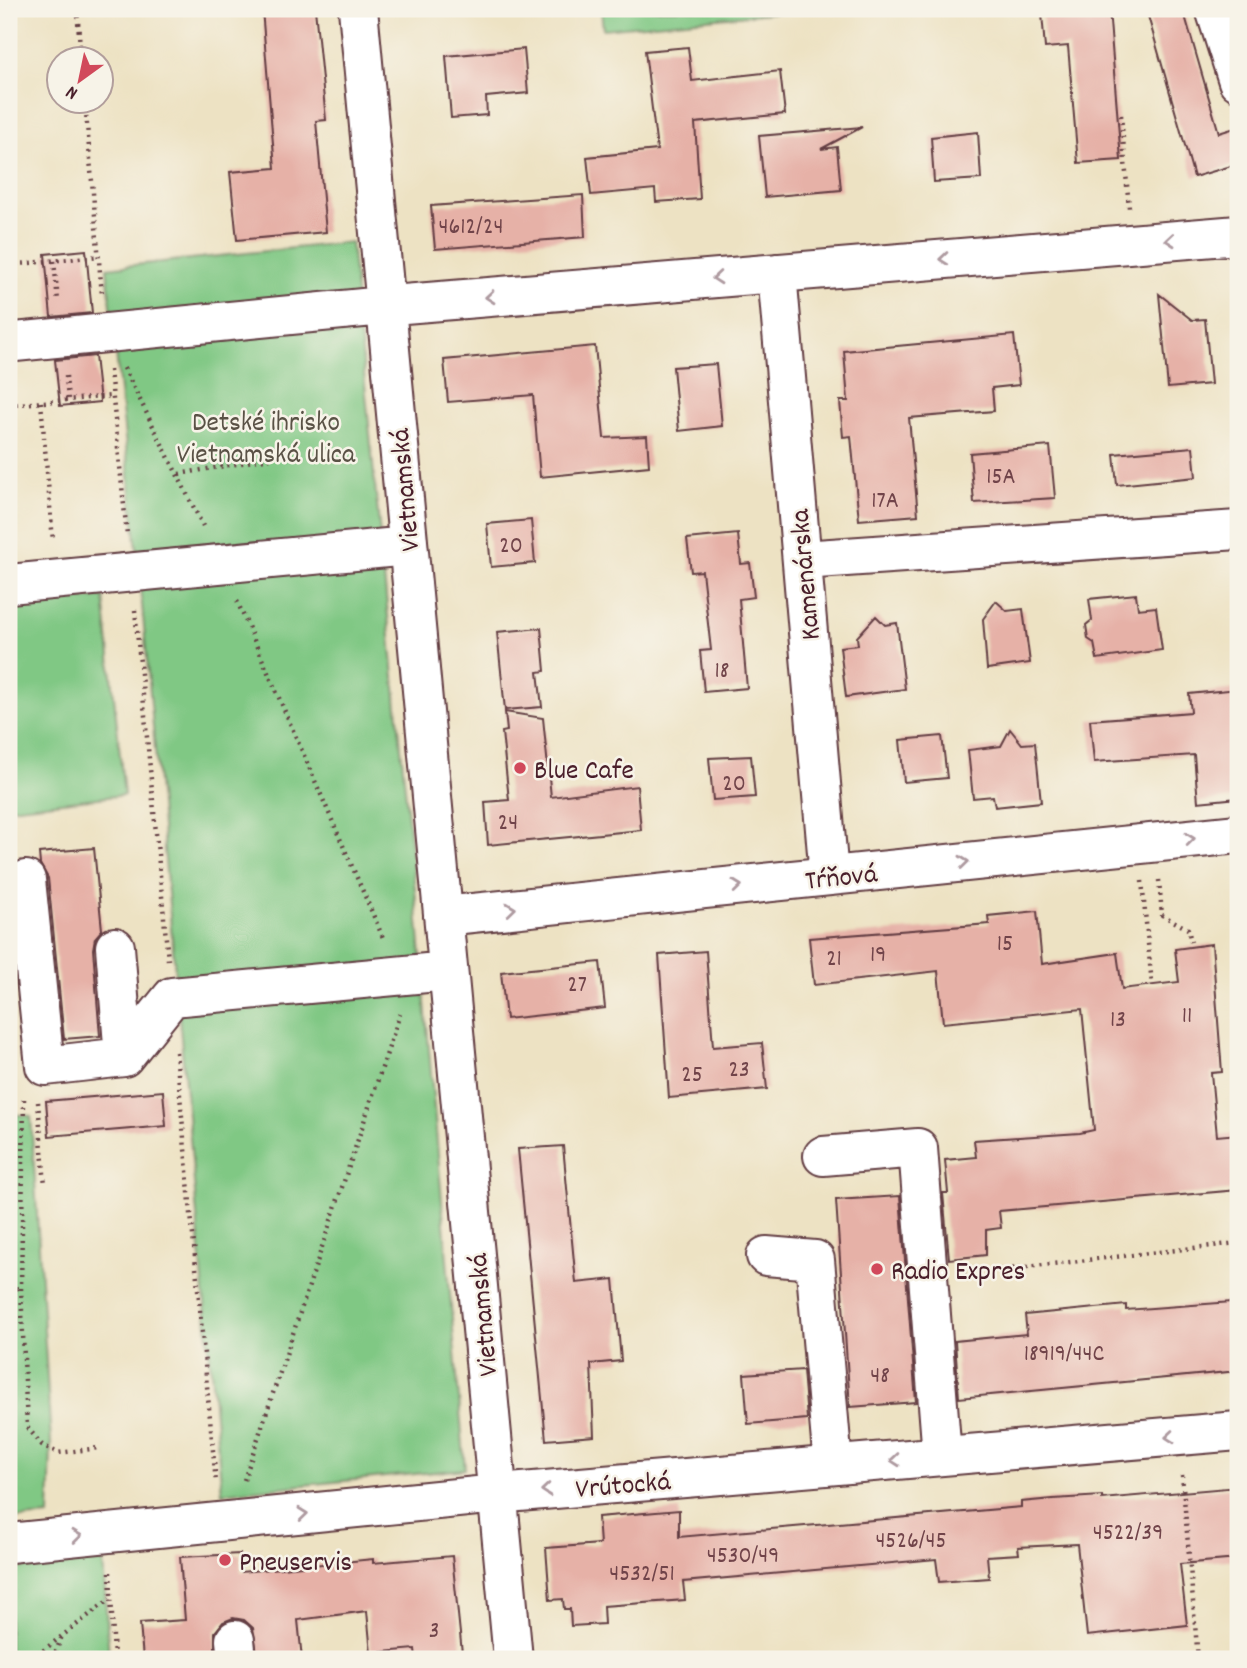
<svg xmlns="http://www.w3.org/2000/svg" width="1247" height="1668" viewBox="0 0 1247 1668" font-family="Dekko,sans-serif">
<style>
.green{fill:#80c884;stroke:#657458;stroke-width:2}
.building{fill:#e6b1a7}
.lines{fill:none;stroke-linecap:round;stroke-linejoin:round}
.minor-casing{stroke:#623c42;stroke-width:42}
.path{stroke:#623c42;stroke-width:4.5;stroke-dasharray:2 5;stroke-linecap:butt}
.minor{stroke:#fff;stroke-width:38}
.oneway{stroke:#ae9aa0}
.poi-dot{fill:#d1495b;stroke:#f7f3e8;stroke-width:2.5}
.labels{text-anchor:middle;stroke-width:5;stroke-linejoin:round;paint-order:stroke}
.number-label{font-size:24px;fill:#71444a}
.park-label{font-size:28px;fill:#5a5246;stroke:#f7f3e8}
.street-label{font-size:28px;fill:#4a1f2b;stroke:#f7f3e8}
.poi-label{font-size:28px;fill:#4a1f2b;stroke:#f7f3e8;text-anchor:start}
</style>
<rect width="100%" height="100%" fill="#f7f3e8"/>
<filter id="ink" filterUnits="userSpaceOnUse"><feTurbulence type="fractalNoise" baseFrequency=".0143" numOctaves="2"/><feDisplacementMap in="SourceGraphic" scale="14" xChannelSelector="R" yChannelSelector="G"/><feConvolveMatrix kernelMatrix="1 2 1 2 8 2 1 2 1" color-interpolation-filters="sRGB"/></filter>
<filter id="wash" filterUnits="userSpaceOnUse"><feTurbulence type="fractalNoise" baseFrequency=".00686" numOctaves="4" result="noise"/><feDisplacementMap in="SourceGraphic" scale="28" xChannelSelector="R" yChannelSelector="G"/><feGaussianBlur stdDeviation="1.57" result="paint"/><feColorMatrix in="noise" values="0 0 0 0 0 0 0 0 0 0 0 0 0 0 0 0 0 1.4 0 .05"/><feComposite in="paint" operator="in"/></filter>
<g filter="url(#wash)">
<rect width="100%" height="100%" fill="#ede2c3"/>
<path class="green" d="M601,9H811L603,29Z
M351,242L417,910L465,1469L222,1493L138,560L107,268Z
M104,597L124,795L9,808V606Z
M9,1114L31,1116L51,1443L49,1516L9,1519Z
M103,1560L109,1659H9V1569Z"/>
<g id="blocks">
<path class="building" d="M262,9H315L326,120L316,121L326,232L237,240L230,172L275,168Z
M1109,9L1121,160L1078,163L1068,46L1045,48L1042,14Z
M1146,9H1183L1219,133L1238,127V164L1194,177Z
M688,47L692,81L780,71L785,114L695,123L700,199L656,202L655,189L591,195L587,157L657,150L645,51Z
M524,49L528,93L486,97L487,115L451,118L446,56Z
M862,127L821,149L837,147L841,190L765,197L759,136Z
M978,132L981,179L934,182L931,137Z
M583,195L585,237L435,249L431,206Z
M86,250L92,313L51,317L45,254Z
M1159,294L1192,320L1205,319L1211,384L1168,388Z
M1014,335L1019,385L992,388L994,411L909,418L918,515L859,520L851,436L843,437L840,401H848L844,351Z
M595,346L604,438L647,436L649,466L540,477L533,395L448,402L444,360Z
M95,356L100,402L60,406L55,360Z
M716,364L722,426L679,431L673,367Z
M1050,446L1055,498L974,503L970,453Z
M1193,447L1196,477L1117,485L1114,454Z
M531,520L535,563L491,567L487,524Z
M738,534L741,564L750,563L754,597L739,599L747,688L704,692L700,651L711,650L702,571L691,572L687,539Z
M1136,594L1138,609L1156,607L1162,650L1097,659L1094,643L1088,639L1086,625L1092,620L1089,599Z
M996,601L1007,611L1023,609L1030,663L987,669L983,619Z
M876,616L885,625L897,623L905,689L846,697L840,647L858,645L857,637Z
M541,628L545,671L538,672L542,707L505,710L497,632Z
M1238,689V751H1235L1238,798L1198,802L1194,755L1094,762L1090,720L1191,712L1189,694Z
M505,712L543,718L551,797L637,786L641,830L488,845L485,802L509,800L502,732L507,731Z
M1010,729L1022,744L1035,743L1041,802L995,807L993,796L973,798L968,750L1001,746Z
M942,736L947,778L904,782L900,740Z
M751,756L755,797L713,800L709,758Z
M94,848L102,930L95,938L93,949L100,1036L64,1039L48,878L40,864L39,853Z
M1037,911L1042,964L1117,953L1122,989L1179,982L1175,949L1212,944L1222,1072L1211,1073L1217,1136L1238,1134V1190L999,1211L1001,1228L986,1230V1255L949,1259L943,1193H948L945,1160L976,1157L974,1140L1080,1133L1094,1130L1082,1009L943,1023L938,971L814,985L809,938L989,924L988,916Z
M706,951L713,1047L762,1043L767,1089L669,1098L659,955Z
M600,962L605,1008L506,1019L501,972Z
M163,1091L166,1126L49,1136L46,1101Z
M563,1146L576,1283L614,1279L621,1361L591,1364L594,1436L546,1440L518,1149Z
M900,1196L916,1402L850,1407L836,1200Z
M1232,1302L1233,1315H1238V1371L959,1398L955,1341L1027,1334L1025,1315L1126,1305V1310Z
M803,1370L807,1419L748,1424L744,1374Z
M1238,1487V1559L1180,1564L1187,1625L1087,1636L1077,1544L1018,1547L1019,1554L987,1556L989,1578L939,1582L936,1559L683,1582L685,1600L603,1606L604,1624L571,1626L570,1609H564L563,1599L550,1600L546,1548L600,1544L598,1517L679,1510V1537L1021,1507V1502L1053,1499L1102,1496V1499Z
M240,1554L241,1572L373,1559V1563L452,1556L462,1653L416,1657L415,1649L371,1653L367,1611L298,1620L302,1659H258L253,1628L244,1620L233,1618L223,1622L215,1632V1659H143L140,1623L185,1620L180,1557Z"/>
</g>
</g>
<g filter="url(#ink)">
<use href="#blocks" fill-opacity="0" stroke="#623c42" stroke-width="2"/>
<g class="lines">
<defs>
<path id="minor" d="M358,9L513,1659
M1215,9L1238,81
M777,273L829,876
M15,342L404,304L1238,235
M802,560L1238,530
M9,584L408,546
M26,880L45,1066L124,1057L172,997L448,971
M443,916L1238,834
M115,947L124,1057
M823,1156L918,1148L942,1456
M766,1256L815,1260L833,1465
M9,1543L497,1494L1238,1431
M235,1640L237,1659"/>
</defs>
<use href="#minor" class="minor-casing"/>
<path class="path" d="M77,9L81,60
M85,102L102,295
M1121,115L1129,208
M54,261L58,301
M9,265L99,256
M124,368L203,526
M110,370L127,535
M66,376L68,400
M41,402L53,541
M9,405L112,396
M179,474L270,458
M237,601L384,940
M135,610L168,960
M1159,880L1162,915L1188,929L1191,942
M1142,881L1152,985
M176,1052L216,1483
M24,1099L21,1288L27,1427L42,1445L58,1453L99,1448
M38,1102L45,1185
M964,1274L1238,1243
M9,1289L21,1288
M1182,1475L1198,1659
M244,1480L400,1014
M110,1572L114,1659
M32,1659L110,1599
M53,1659L62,1636"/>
<use href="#minor" class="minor"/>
</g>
<defs><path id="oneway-chevron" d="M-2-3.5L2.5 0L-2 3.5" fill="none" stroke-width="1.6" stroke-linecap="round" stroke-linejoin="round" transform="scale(1.75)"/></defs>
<g class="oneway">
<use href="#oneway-chevron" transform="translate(1170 240) rotate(175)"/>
<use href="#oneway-chevron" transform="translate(944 259) rotate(175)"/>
<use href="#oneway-chevron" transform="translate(717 278) rotate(175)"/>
<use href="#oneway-chevron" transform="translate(490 297) rotate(175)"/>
<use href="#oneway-chevron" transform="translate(1190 839) rotate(-6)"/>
<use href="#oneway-chevron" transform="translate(964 862) rotate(-6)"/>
<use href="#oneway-chevron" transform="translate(737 886) rotate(-6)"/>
<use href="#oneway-chevron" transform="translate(511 909) rotate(-6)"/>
<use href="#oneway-chevron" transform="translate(1170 1437) rotate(175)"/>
<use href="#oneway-chevron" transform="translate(895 1460) rotate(175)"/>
<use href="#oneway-chevron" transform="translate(546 1490) rotate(175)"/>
<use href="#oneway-chevron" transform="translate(303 1514) rotate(-6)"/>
<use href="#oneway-chevron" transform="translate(77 1536) rotate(-6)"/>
</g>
</g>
<g class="poi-dot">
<circle cx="520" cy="768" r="7"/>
<circle cx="877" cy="1269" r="7"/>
<circle cx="225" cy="1560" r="7"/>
</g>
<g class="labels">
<g class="number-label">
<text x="471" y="233">4612/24</text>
<text x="1001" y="483">15A</text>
<text x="885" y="507">17A</text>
<text x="511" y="552">20</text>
<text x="722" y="677">18</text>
<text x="734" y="790">20</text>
<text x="508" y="829">24</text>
<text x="1005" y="950">15</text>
<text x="878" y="961">19</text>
<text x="834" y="965">21</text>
<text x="577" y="991">27</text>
<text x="1187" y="1022">11</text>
<text x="1118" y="1026">13</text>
<text x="739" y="1076">23</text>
<text x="692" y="1081">25</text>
<text x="1064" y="1360">18919/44C</text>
<text x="880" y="1382">48</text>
<text x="1128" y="1539">4522/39</text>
<text x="911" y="1547">4526/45</text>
<text x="743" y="1562">4530/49</text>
<text x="642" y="1580">4532/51</text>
<text x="434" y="1637">3</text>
</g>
<g class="park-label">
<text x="266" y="430">Detské ihrisko<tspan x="266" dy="32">Vietnamská ulica</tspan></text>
</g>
<g class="street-label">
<text transform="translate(403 490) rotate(-95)" y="10">Vietnamská</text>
<text transform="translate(803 575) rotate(-95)" y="10">Kamenárska</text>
<text transform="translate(841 875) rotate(-6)" y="10">Tŕňová</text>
<text transform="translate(481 1315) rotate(-95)" y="10">Vietnamská</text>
<text transform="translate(623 1483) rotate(-5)" y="10">Vrútocká</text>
</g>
<g class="poi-label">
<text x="534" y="778">Blue Cafe</text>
<text x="891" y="1279">Radio Expres</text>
<text x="239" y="1570">Pneuservis</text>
</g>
</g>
<rect width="1247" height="1668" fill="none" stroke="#f7f3e8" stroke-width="35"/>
<g transform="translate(80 80) rotate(213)"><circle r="33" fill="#f7f3e8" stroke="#b29e9c" stroke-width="2"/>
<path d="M0-5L12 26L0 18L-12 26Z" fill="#d1495b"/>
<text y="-10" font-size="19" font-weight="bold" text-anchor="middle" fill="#4a1f2b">N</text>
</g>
</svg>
